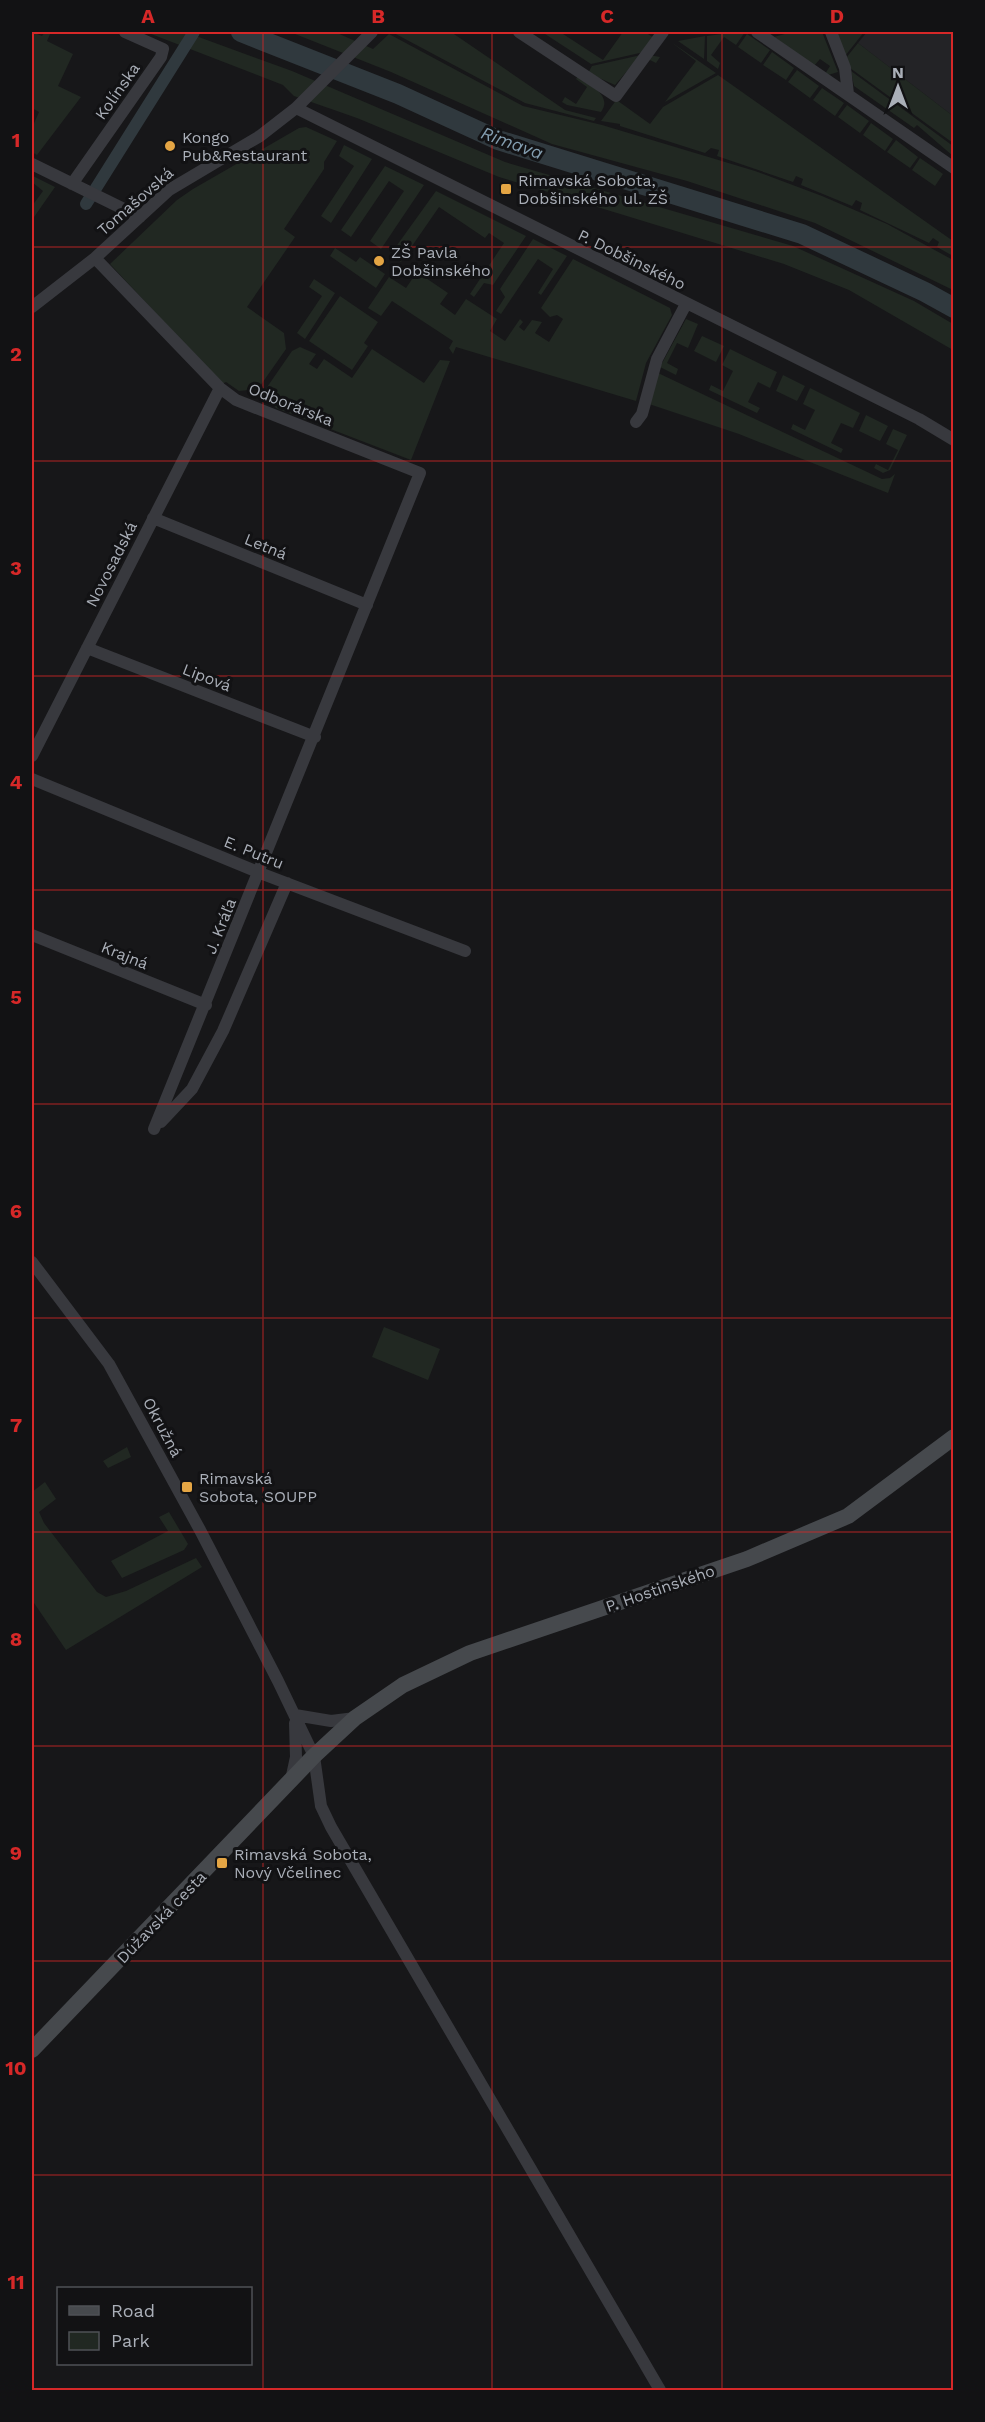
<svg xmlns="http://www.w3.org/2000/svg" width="985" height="2422" viewBox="0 0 985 2422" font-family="'Work Sans',sans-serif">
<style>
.built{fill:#232326}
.green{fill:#212822}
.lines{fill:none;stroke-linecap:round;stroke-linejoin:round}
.canal{stroke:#30393e;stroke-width:12}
.river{stroke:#30393e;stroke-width:20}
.street{stroke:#38393e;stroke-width:12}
.secondary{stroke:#46494d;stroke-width:16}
.grid{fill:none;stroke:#d62828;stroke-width:1.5;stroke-opacity:0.55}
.poi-dot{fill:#e4a544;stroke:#121214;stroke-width:2}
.labels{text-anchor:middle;stroke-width:6;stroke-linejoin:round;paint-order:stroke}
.street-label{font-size:16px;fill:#aaafb8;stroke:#121214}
.poi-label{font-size:16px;fill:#aaafb8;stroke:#121214;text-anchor:start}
.water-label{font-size:18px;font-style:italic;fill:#849eb0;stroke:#121214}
.neatline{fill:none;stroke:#d62828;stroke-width:2}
.grid-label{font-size:20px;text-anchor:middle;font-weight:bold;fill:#d62828}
</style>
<rect width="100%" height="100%" fill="#171719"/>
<path class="built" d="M867,32H953V116L858,43Z"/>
<path class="green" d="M32,32L42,36L45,32H51L47,41L73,54L58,86L81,97L37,155L32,152V128L39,112L32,108Z
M146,32H179L196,36L292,71L505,162L793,246L914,301L953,324V350L849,290L784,264L499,177L357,118L294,96L283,85Z
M290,32H335L373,49L389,34L523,106L602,125L755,171L822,196L887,224L953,260V290L815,223L687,181L552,144L391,72Z
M392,32H451L565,110L596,118L594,121L525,103Z
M542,32H560L603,60L623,32H645L654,38L644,52L591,64Z
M737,32H745L736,45L724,37L711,55L720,63L718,69L707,61V36Z
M792,32H822L838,72L828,75L825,74L830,66L820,59L814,66L774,37Z
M835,32H864L845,56Z
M747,34L770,50L761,63L738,47Z
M705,36L704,59L678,41Z
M671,42L716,73L665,102L696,61Z
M858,43L953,116V143L850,68L846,58Z
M772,52L794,68L786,80L763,65Z
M641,55L615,85L588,73L592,66Z
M649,55L660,57L656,63L648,59L618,101L650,124L663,107L718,75L953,241V256L937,247L939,242L933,238L929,243L860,210L862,203L856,200L852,206L801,185L803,179L796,176L793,182L717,156L719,150L711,148L705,153L620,126V124L601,121Z
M797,70L819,86L810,98L788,82Z
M851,71L953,146V156L917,125L914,128L854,86Z
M578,76C590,85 613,96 601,112L567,105L562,102L565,97L576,104L587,87L576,79Z
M822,88L844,103L835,116L813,100Z
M847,105L869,121L860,133L838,117Z
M871,123L893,139L885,151L863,135Z
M306,127L337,141L324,162V169L284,229L295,237L247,307L284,333L286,349L258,389L239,391L226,382L222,384L110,264L177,200L193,189L299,128Z
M896,140L918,157L910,168L887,152Z
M344,145L372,159L331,223L321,216L354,166L339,156Z
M920,158L943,174L935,186L912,170Z
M385,166L424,185L381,249L370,241L404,191L389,181L351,237L341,230Z
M33,176L55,187L32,220V206L43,191L32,182Z
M436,191L526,236L493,285L484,283L474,297L470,294L504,243L489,233L485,238L439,207L401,262L390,255Z
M533,239L567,256L541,295L538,293L553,269L538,259L501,314L496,311L505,297L500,289Z
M335,248L356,262L360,257L385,274L376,288L330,256Z
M573,259L670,308L672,315L646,363L636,401L456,347L453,354L449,348L453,341L392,301L381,316L368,308L389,277L406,288L417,272L448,293L440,304L455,315L466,299L497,319L490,331L505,341L520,319L523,322L519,327L524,331L532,320L542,322L535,333L549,342L563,319L557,315L550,317L541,308Z
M314,279L335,293L305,339L297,333L322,296L309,287Z
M340,296L378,322L364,343L368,346L352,370L309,341Z
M686,319L698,324L688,348L677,343L667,363L678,369L676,375L660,367Z
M702,336L724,346L716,362L694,351Z
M300,347L316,354L309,364L317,369L324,359L352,378L372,349L424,383L440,360L450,361L411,460L276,408L263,393L292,351Z
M730,349L777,372L770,388L758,382L748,402L760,408L757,413L709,390L711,385L723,391L733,371L722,365Z
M658,373L882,479L890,478L895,474L888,493L739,434L649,404Z
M783,375L805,386L797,401L776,391Z
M810,388L860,413L853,428L841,423L831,443L843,449L841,453L791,429L793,424L805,430L815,410L803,404Z
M866,415L888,426L880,441L859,431Z
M893,429L907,435L890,470L883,473L874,468L876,464L888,470L898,450L886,444Z
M384,1327L440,1349L428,1380L372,1357Z
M127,1447L131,1457L108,1468L103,1461Z
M45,1482L56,1499L39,1512L44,1523L97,1592L106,1597L126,1591L196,1558L202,1567L66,1650L32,1600V1492Z
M169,1512L188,1544L184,1550L122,1578L111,1561L168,1531L159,1517Z"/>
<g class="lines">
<path class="canal" d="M86,204L194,32"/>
<path class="river" d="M241,32L398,94L498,140L802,234L925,292L954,308"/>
<path class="street" d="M519,32L616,96L663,32
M757,32L954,168
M831,32L845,68L848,94
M296,108L919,419L954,440
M32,164L140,217
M72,184L161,57L163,49L125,32
M95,258L220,388L236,400L420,473L154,1129
M32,307L95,258L169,190L260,136L296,108L372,32
M636,422L642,414L657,359L686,304
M153,518L367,605
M87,648L315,737
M32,756L220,388
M32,779L260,873L465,951
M32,935L206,1005
M161,1122L192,1089L223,1031L287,883
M32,1262L109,1364L200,1530L278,1681L314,1756L321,1806L331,1827L660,2390
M295,1715L331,1721L355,1718
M291,1780L296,1757L295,1723"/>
<path class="secondary" d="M32,2050L314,1756L355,1718L403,1685L470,1653L747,1559L848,1516L954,1437"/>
</g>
<path class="grid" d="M263,32V2390M492,32V2390M722,32V2390M32,247H954M32,461H954M32,676H954M32,890H954M32,1104H954M32,1318H954M32,1532H954M32,1746H954M32,1961H954M32,2175H954"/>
<g class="poi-dot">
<circle cx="170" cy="146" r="6"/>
<rect x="500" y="183" width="12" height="12" rx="3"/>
<circle cx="379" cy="261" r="6"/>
<rect x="181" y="1481" width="12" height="12" rx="3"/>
<rect x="216" y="1857" width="12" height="12" rx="3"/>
</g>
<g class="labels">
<g class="street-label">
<text transform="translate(117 91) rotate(-55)" y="6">Kolínska</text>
<text transform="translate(135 201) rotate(-41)" y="6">Tomašovská</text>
<text transform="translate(632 259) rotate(26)" y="6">P. Dobšinského</text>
<text transform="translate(291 404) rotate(22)" y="6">Odborárska</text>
<text transform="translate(266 546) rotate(22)" y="6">Letná</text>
<text transform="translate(111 564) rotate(-63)" y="6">Novosadská</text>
<text transform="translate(207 677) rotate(21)" y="6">Lipová</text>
<text transform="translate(254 852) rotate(22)" y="6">E. Putru</text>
<text transform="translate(220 926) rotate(-68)" y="6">J. Kráľa</text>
<text transform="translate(125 955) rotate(22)" y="6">Krajná</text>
<text transform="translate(163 1427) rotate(62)" y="6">Okružná</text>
<text transform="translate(660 1588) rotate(-19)" y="6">P. Hostinského</text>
<text transform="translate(161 1917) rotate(-46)" y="6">Dúžavská cesta</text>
</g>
<g class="poi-label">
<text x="182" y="143">Kongo<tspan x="182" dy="18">Pub&amp;Restaurant</tspan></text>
<text x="518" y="186">Rimavská Sobota,<tspan x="518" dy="18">Dobšinského ul. ZŠ</tspan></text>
<text x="391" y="258">ZŠ Pavla<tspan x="391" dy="18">Dobšinského</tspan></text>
<text x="199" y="1484">Rimavská<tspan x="199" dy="18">Sobota, SOUPP</tspan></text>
<text x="234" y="1860">Rimavská Sobota,<tspan x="234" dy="18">Nový Včelinec</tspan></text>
</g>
<g class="water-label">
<text transform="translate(512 143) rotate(20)" y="6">Rimava</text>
</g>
</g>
<rect width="985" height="2422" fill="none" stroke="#121214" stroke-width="66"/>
<rect x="57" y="2287" width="195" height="78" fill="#121214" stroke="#4f5156" stroke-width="1.5"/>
<rect x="69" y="2306" width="30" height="9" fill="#46494d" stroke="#4f5156" stroke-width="1.5"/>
<text x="111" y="2317" font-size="18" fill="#aaafb8">Road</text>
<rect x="69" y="2332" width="30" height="18" fill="#212822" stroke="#4f5156" stroke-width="1.5"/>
<text x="111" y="2347" font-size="18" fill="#aaafb8">Park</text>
<g transform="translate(898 87)" stroke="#121214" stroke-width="4.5" paint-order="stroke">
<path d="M0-4.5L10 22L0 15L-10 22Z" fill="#aaafb8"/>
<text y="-9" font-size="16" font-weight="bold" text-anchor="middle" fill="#aaafb8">N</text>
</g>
<rect x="33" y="33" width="919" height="2356" class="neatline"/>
<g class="grid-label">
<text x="148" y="23">A</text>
<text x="378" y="23">B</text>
<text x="607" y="23">C</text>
<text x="837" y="23">D</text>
<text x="16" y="147">1</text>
<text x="16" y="361">2</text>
<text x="16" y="575">3</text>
<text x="16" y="789">4</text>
<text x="16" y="1004">5</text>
<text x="16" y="1218">6</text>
<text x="16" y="1432">7</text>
<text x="16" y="1646">8</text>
<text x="16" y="1860">9</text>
<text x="16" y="2075">10</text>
<text x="16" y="2289">11</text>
</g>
</svg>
